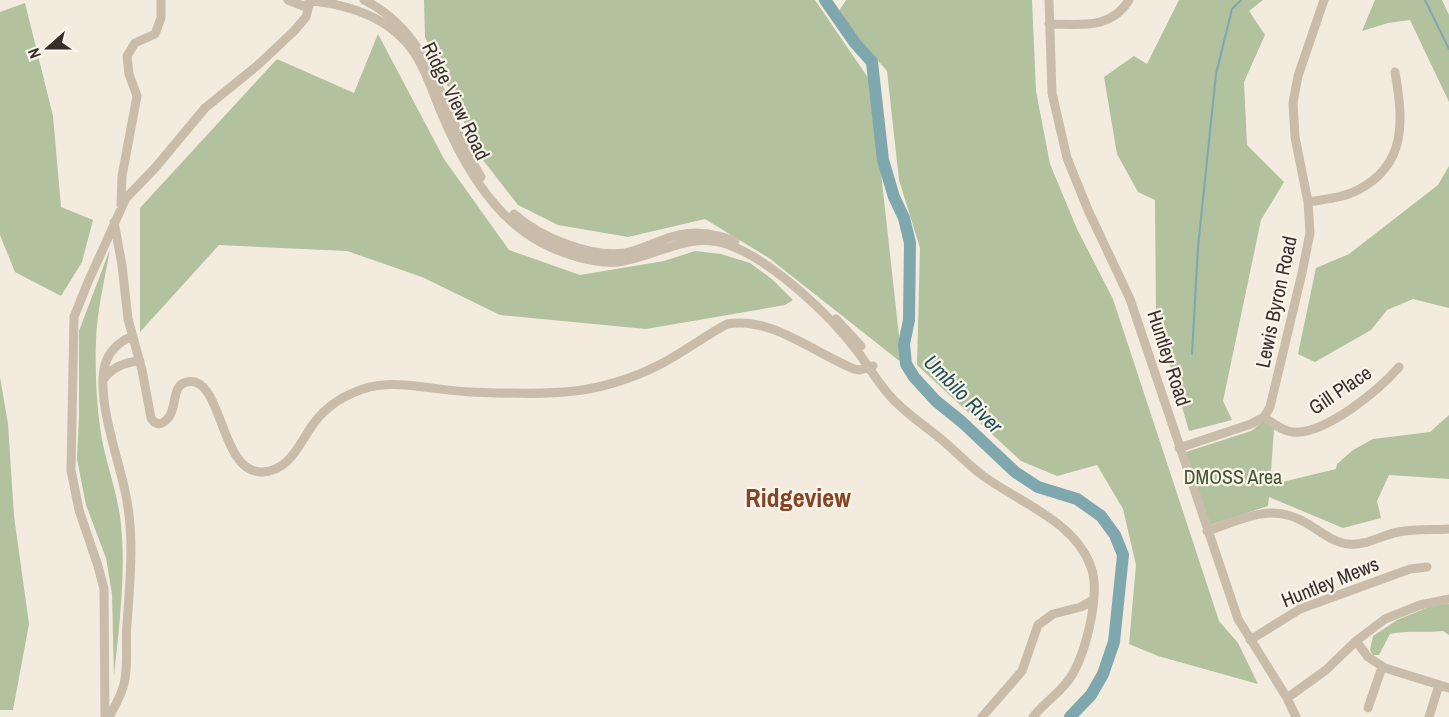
<svg xmlns="http://www.w3.org/2000/svg" width="1449" height="717" viewBox="0 0 1449 717" font-family="'Archivo Narrow',sans-serif">
<style>
.green{fill:#b2c19e}
.lines{fill:none;stroke-linecap:round;stroke-linejoin:round}
.stream{stroke:#7ea8ae;stroke-width:2}
.river{stroke:#7ea8ae;stroke-width:12}
.minor{stroke:#cabcaa;stroke-width:9}
.labels{text-anchor:middle;stroke-width:4.5;stroke-linejoin:round;paint-order:stroke}
.street-label{font-size:20px;fill:#382f2a;stroke:#faf4eb}
.park-label{font-size:20px;fill:#43552e;stroke:#faf4eb}
.water-label{font-size:21px;font-style:italic;fill:#204f58;stroke:#faf4eb}
.district-label{font-size:26px;font-weight:bold;fill:#854525;stroke:#faf4eb}
</style>
<rect width="100%" height="100%" fill="#f2ebde"/>
<path class="green" d="M424,0H815L871,82L902,363L769,258L705,219L628,237L558,225L518,205L479,155L425,37Z
M846,0H1032L1036,91L1050,164L1077,229L1113,299L1219,621L1238,643L1258,684L1158,656L1129,644L1136,565L1123,509L1097,465L1057,476L1021,461L917,365L920,248L899,180L887,71L837,14Z
M1179,0H1263L1249,11L1265,35L1244,82L1247,145L1284,182L1261,220L1223,401L1232,420L1189,431L1156,317L1155,200L1138,192L1117,154L1104,77L1134,56L1147,64Z
M1375,0H1442L1449,15V102L1410,20L1388,23L1362,31Z
M25,3L53,116L61,207L93,220L82,262L61,296L15,272L0,235V12Z
M378,34L444,159L509,250L580,275L664,261L695,251L721,254L750,263L773,280L793,300L785,305L646,329L500,315L422,277L347,251L219,245L140,332V208L277,59L354,93Z
M1449,166V308L1413,299L1387,310L1371,330L1315,362L1298,354L1316,268L1349,254L1438,185Z
M110,249C105,279 97,310 96,340C95,368 96,398 100,427C104,460 118,491 121,525C126,575 119,627 114,676L112,594L106,558L86,505L77,459L79,417V331Z
M0,377L8,424L14,516L29,624L13,710H0Z
M1449,415V479L1389,475L1377,501L1381,518L1343,528L1269,497L1268,506L1210,525L1186,452L1251,431L1264,421L1274,429L1270,485L1336,469L1337,464L1353,450L1373,439L1430,432Z
M1436,604H1449V635L1443,631C1425,633 1408,630 1390,634L1379,655H1373L1370,650L1373,636L1397,620Z"/>
<g class="lines">
<path class="stream" d="M1425,0L1449,49
M1192,354L1198,247L1216,74L1232,9L1241,0"/>
<path class="river" d="M825,0L855,43L872,62L883,160L894,197L904,218L910,243L909,320L904,344L906,364L914,377L936,401L962,422L1015,472L1038,487L1077,499L1101,516L1115,535L1123,555L1114,642L1103,674L1091,695L1070,717"/>
<path class="minor" d="M288,0L303,6L313,2
M364,0C435,35 443,116 481,177
M1049,0L1052,93L1067,158L1088,210L1130,299L1238,619L1287,698L1296,717
M314,1C347,5 383,16 406,42C423,61 431,88 441,112C461,160 493,218 542,243C563,254 594,264 618,262C658,257 687,230 729,245C773,261 830,315 858,352C869,367 878,383 890,396C905,413 924,425 941,439C955,451 968,464 982,475C1018,502 1075,521 1091,567C1101,594 1085,661 1067,682C1057,695 1043,704 1033,717
M1049,24C1080,24 1111,30 1129,0
M1308,202C1325,199 1343,198 1358,190C1408,164 1403,119 1395,72
M121,205L122,176L137,96L129,74L127,56L135,43L155,34L161,18V0
M514,214C540,237 590,258 625,253C637,251 648,245 660,241C687,230 709,231 735,241
M114,222L122,265L128,319L142,370L151,418L154,422L159,424C181,418 168,385 187,382C223,374 219,473 262,472C293,471 301,437 318,418C330,404 345,395 363,389C397,378 436,391 471,392C504,393 542,395 575,391C602,388 633,378 657,366C681,354 703,337 727,324C771,316 814,353 854,369L860,370L873,366
M836,319L861,346
M103,380C112,367 125,362 140,361
M1264,417C1273,423 1282,431 1293,432C1325,435 1379,390 1399,367
M1179,448L1251,424L1264,417L1270,407L1302,273L1310,233L1308,202L1295,137L1293,103L1298,76L1324,0
M1207,531C1244,519 1272,501 1308,524C1321,532 1334,543 1349,544C1366,546 1382,535 1398,532C1415,529 1432,530 1449,529
M1250,640L1300,609L1410,569L1427,567
M1356,641L1368,657L1385,668L1449,688
M1287,698L1326,670L1356,641L1385,619L1420,605L1449,599
M1368,708L1382,667
M105,717L104,589L98,566L79,510L71,470L74,317L88,282L126,198L155,168L205,108L258,65L294,31L306,17L309,5
M109,717C115,706 121,696 124,684C129,664 125,644 127,624C130,580 135,535 125,491C118,457 96,398 105,365C109,350 119,342 132,336
M982,717L1022,671L1038,625L1053,614L1081,607L1093,600
M1429,717L1439,685"/>
</g>
<g class="labels">
<g class="street-label">
<text transform="translate(456 101) rotate(64)" y="7">Ridge View Road</text>
<text transform="translate(1276 302) rotate(-78)" y="7">Lewis Byron Road</text>
<text transform="translate(1169 358) rotate(72)" y="7">Huntley Road</text>
<text transform="translate(1340 390) rotate(-34)" y="7">Gill Place</text>
<text transform="translate(1330 582) rotate(-22)" y="7">Huntley Mews</text>
</g>
<g class="park-label">
<text x="1233" y="484">DMOSS Area</text>
</g>
<g class="water-label">
<text transform="translate(963 394) rotate(45)" y="7">Umbilo River</text>
</g>
<g class="district-label">
<text x="798" y="507">Ridgeview</text>
</g>
</g>
<g transform="translate(48 48) rotate(249)" stroke="#faf4eb" stroke-width="4.5" paint-order="stroke">
<path d="M0-4.5L10 22L0 15L-10 22Z" fill="#382f2a"/>
<text y="-9" font-size="16" font-weight="bold" text-anchor="middle" fill="#382f2a">N</text>
</g>
</svg>
